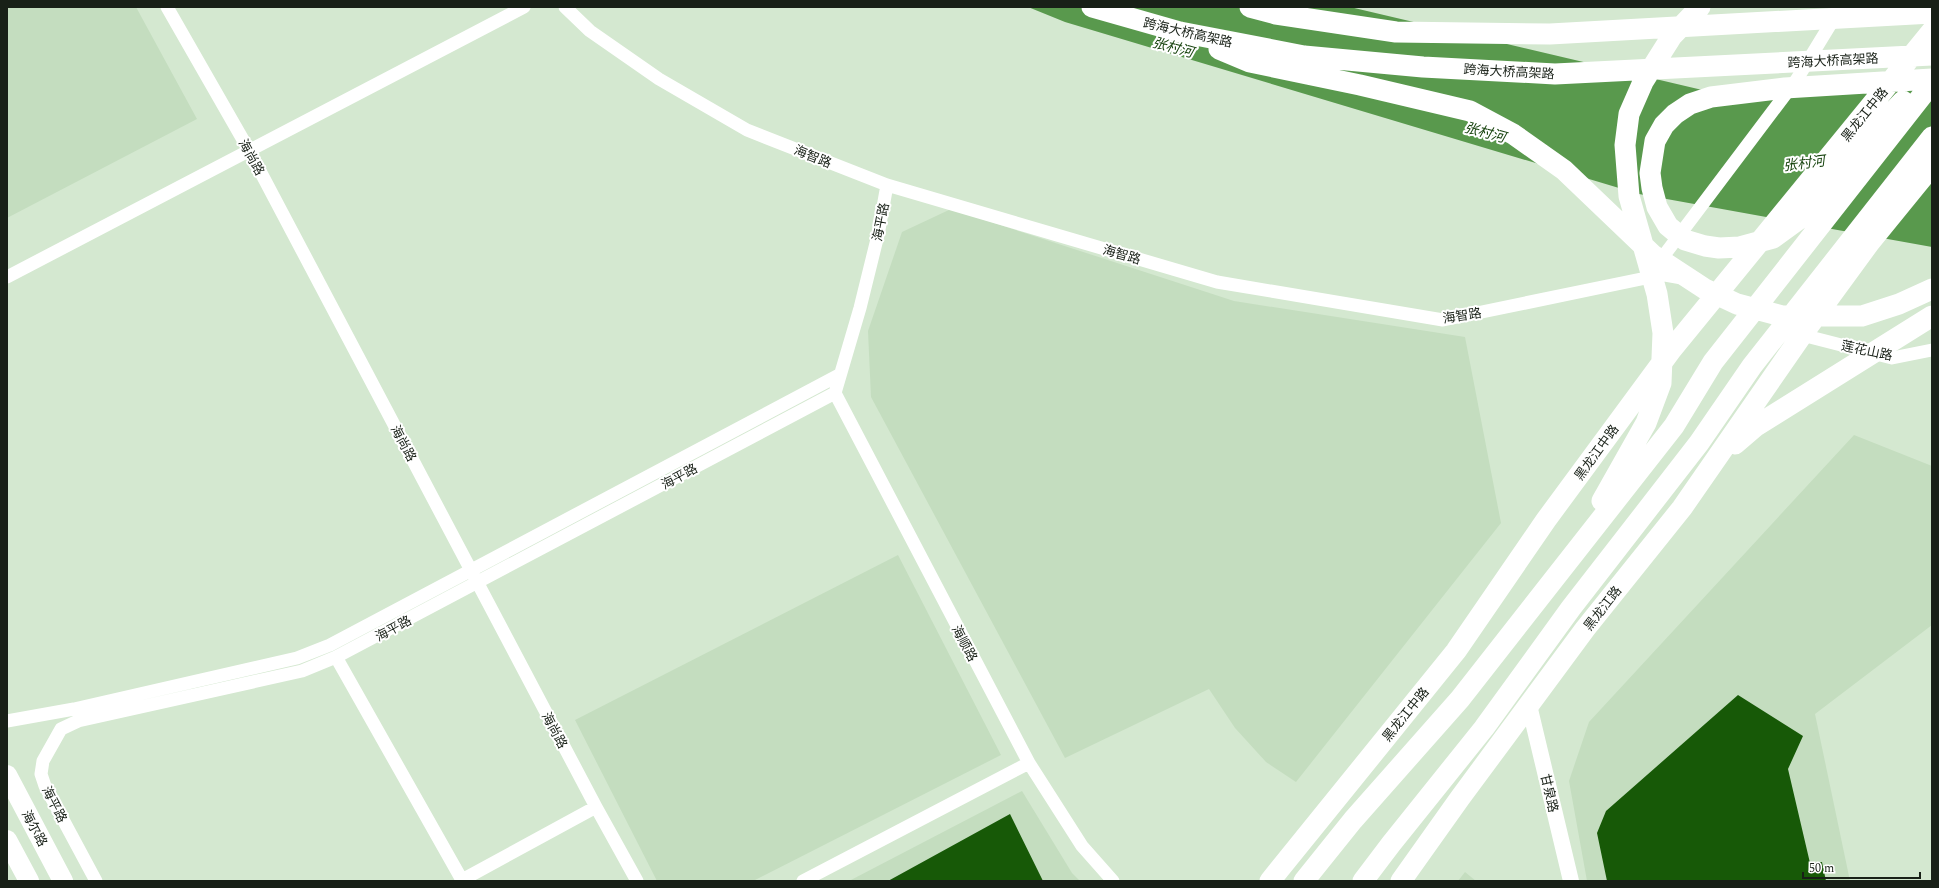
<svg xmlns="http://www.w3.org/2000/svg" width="1939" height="888" viewBox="0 0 1939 888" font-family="Spectral,'Noto Sans SC',serif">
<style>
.built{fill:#c4ddbf}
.water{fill:#59994d}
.building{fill:#175907}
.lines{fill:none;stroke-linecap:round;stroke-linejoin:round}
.minor{stroke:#fff;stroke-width:13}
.tertiary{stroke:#fff;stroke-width:16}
.primary{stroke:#fff;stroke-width:20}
.trunk{stroke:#fff;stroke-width:21}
.labels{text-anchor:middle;stroke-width:4;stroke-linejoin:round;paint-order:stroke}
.street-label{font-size:13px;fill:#182017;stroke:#fff}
.water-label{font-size:14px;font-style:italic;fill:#18440f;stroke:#fff}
</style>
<rect width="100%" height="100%" fill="#d4e8d0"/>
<path class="built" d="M7,7H136L197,119L7,218Z
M951,209L1234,301L1465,337L1501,523L1296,782L1266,762L1235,728L1209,689L1065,758L871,397L868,331L902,232Z
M1854,435L1932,466V625L1815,714L1850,881H1587L1569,781L1589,722Z
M898,555L1001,755L753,881H657L575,720Z
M1022,791L1072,873L1080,881H849Z
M1465,872L1476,881H1458Z"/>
<path class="water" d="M1028,7H1350L1732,97L1932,78V247L1639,194L1065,22Z"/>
<path class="building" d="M1738,695L1803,736L1788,769L1810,863L1822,862L1826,881H1607L1597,833L1606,811Z
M1010,814L1043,881H888Z"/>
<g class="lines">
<path class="minor" d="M167,7L250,152L596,807L637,881
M565,7L590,31L659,79L747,130L887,185L1217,282L1443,320L1646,278L1665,275L1682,278
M1656,266L1797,79L1841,7
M7,277L524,7
M1797,331L1802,335L1892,358L1932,350
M835,393L1029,763L1082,846L1113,881
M336,657L462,880L596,807
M7,721L74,709L297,658L330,645L839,375
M96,881L45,786L41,774L43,761L61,729L78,721L302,671L336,657L835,393L860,308L878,235L887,185
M803,881L1029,763"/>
<path class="tertiary" d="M1529,705L1571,881"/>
<path class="primary" d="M7,775L63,881
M7,840L29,881"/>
<path class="trunk" d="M1092,7L1180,32L1304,56L1423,67L1555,74L1932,55
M1250,7L1276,14L1396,32L1550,34L1932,13
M1219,49L1250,62L1360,85L1470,111L1513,134L1564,170L1653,255L1705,289L1737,304L1782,316H1862L1899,304L1932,289
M1903,101L1860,146L1806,214L1773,238L1740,247L1719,248L1705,246L1685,240L1668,226L1657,207L1652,188L1650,173L1655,141L1664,125L1675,114L1690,104L1711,97L1785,88L1932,79
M1735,444L1756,426L1932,316
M1602,501L1646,423L1661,383L1663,333L1657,294L1629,196L1625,145L1629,114L1643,82L1672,36L1700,7
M1270,881L1456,651L1546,520L1672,349L1932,31
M1304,881L1353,820L1460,699L1674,426L1713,362L1932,83
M1363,881L1391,844L1484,728L1571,608L1699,443L1752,366L1932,137
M1401,881L1460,798L1585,629L1682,508L1802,335L1870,242L1932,166"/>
</g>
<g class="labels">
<g class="street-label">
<text transform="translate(1188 32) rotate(13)" y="5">跨海大桥高架路</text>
<text transform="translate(1833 60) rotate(-3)" y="5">跨海大桥高架路</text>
<text transform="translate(1509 71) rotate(3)" y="5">跨海大桥高架路</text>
<text transform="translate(1864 114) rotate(-51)" y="5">黑龙江中路</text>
<text transform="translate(813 156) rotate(22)" y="5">海智路</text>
<text transform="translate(252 157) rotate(61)" y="5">海尚路</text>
<text transform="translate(880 222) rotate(-79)" y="5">海平路</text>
<text transform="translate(1122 254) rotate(16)" y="5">海智路</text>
<text transform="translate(1462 315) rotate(-9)" y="5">海智路</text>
<text transform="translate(1867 350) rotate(12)" y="5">莲花山路</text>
<text transform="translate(404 443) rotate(62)" y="5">海尚路</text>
<text transform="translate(1596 452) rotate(-54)" y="5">黑龙江中路</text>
<text transform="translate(679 476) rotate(-28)" y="5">海平路</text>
<text transform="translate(1602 608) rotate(-52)" y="5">黑龙江路</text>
<text transform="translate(393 628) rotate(-28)" y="5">海平路</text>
<text transform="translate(965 643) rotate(62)" y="5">海顺路</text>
<text transform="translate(1405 714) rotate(-51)" y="5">黑龙江中路</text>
<text transform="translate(555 730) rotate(62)" y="5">海尚路</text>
<text transform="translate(1550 793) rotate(77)" y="5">甘泉路</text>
<text transform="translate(55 804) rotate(63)" y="5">海平路</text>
<text transform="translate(35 828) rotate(62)" y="5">海尔路</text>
</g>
<g class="water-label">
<text transform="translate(1173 47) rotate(15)" y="5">张村河</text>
<text transform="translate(1485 132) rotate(15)" y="5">张村河</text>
<text transform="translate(1804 163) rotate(-7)" y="5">张村河</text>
</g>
</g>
<rect width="1939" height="888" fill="none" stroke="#182017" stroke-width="16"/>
<path d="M1803 872v6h117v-6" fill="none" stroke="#182017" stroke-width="2"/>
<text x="1809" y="872" font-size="12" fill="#182017" stroke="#ffffff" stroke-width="3" paint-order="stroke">50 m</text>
</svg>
